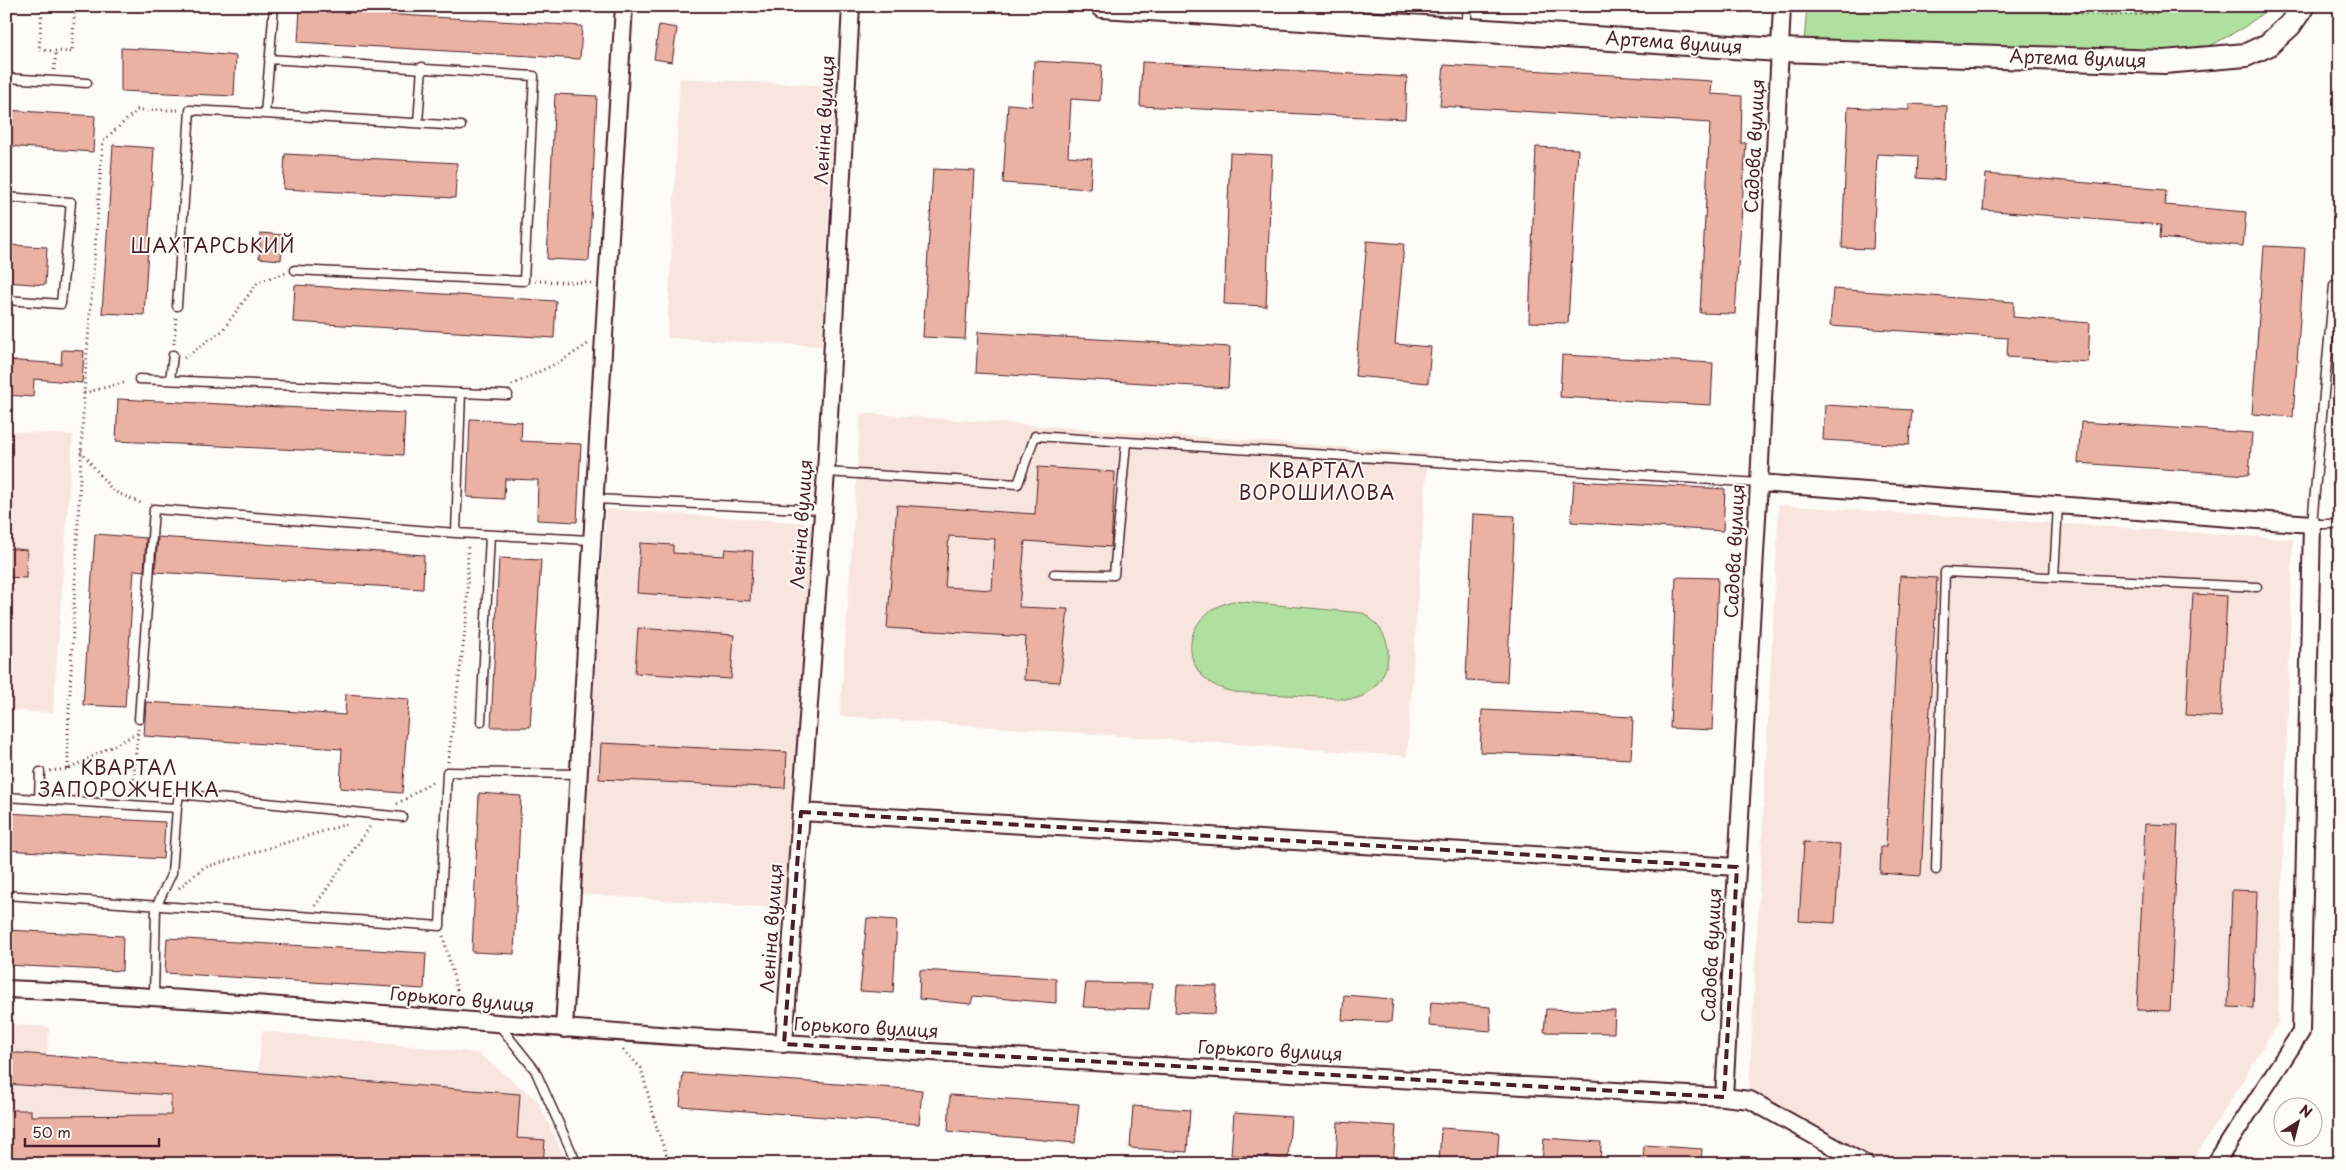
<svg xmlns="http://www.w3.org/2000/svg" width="2346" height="1170" viewBox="0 0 2346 1170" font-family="'Playpen Sans',sans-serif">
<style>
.built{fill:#f8e6de}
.green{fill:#b0e09f;stroke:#7d8065}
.building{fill:#ebb2a3;stroke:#4a1f2b;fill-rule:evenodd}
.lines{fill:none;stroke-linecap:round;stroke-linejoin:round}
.lane-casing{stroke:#4a1f2b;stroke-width:11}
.street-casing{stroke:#4a1f2b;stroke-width:20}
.secondary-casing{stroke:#4a1f2b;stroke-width:26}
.path{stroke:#4a1f2b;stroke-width:3;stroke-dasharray:1 4;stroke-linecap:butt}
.lane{stroke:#fdfcf7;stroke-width:8}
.street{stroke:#fdfcf7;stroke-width:16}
.secondary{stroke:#fdfcf7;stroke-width:22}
.marked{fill:none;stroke:#4a1f2b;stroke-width:4;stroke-dasharray:10 6;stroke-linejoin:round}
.labels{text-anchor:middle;stroke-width:4;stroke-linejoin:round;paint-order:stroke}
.street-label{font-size:18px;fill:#4a1f2b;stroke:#fdfcf7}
.neighbourhood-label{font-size:19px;letter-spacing:1px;fill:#4a1f2b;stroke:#fdfcf7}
</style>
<rect width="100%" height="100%" fill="#fdfcf7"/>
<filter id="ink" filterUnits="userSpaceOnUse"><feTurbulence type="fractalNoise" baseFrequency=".02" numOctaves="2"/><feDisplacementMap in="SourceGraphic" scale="10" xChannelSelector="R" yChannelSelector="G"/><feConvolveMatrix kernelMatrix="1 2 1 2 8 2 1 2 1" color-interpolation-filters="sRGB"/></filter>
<g filter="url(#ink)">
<path class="built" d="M680,78L835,86L822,346L667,338Z
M861,413L1428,453L1407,756L840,716Z
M6,431L73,435L53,713L6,710Z
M1779,505L2293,539L2278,1023L2191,1164H1883L1749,1090Z
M606,509L812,523L786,909L580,894Z
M6,1024L49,1027L47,1056L258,1073L262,1031L478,1053L538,1101L568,1164H6Z"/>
<path class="green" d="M1807,6H2272L2246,26L2203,50H2157L1804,42Z
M1233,601L1363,613C1378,623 1390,638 1388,657C1387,675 1372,696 1353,699C1342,700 1330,697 1319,697C1290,695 1262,694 1234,692C1177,681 1176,615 1233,601Z"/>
<path class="building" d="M300,9L582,26L580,59L298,42Z
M659,25L677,28L672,62L654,59Z
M121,48L183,51L236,56L234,96L121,91Z
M1034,61L1102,65L1100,101L1071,99L1068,156L1092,158L1090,189L1003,183L1008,104L1032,106Z
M1142,62L1407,77L1405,119L1140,106Z
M1444,65L1712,81L1711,94L1742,96L1741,143H1746L1735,314L1700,313L1710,123L1440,106Z
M555,94L597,96L589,261L547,259Z
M1909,104L1947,106L1944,180L1917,178L1918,156L1877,154L1873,249L1842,248L1848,107L1909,110Z
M6,110L95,116L93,152L6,146Z
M113,145L154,148L144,315L102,313Z
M1536,147L1578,149L1568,323L1529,322Z
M1230,153L1272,155L1266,306L1224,304Z
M285,154L457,163L455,198L283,189Z
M933,169L975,171L965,339L923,337Z
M1986,174L2166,190L2165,205L2246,212L2243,246L2160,238L2161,225L1983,210Z
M261,233L283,235L281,260L259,258Z
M1367,241L1404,244L1395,344L1431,347L1428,383L1355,376Z
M6,245L47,247L45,285L6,282Z
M2264,246L2305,248L2293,417L2252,414Z
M295,285L556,301L554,338L293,322Z
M1833,289L2014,302L2013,317L2090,323L2088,362L2007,357L2008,338L1830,326Z
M978,332L1230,347L1228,388L976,373Z
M62,350L84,351L82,383L34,379L33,397L6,395V360L61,364Z
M1562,355L1713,363L1711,405L1560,397Z
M118,399L405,413L403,455L116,441Z
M1825,405L1912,410L1909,445L1823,440Z
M470,419L522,422L521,441L581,444L577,522L537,520L538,480L505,479L504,499L467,497Z
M2081,422L2252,433L2249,475L2078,463Z
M1038,467L1115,472L1111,547L1025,541L1019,607L1068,609L1060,682L1024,680L1026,637L887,628L897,505L1035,514ZM949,536L995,539L992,590L945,587Z
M1574,481L1725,489L1723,531L1571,522Z
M1473,514L1515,516L1507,682L1466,680Z
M95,534L146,538L144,571L134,570L125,707L83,705Z
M158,537L424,555L423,589L155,572Z
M640,543L673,545V553L724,556L725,549L753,551L750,601L637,593Z
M6,548L27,550L26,578L6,577Z
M499,558L541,560L530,727H491Z
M1900,576L1937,578L1921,876L1880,873L1881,847H1886Z
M1676,577L1718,578L1712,730L1670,728Z
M2193,594L2227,596L2221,717L2186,715Z
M638,628L734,635L731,679L635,673Z
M346,694L409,699L402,793L340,788L342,749L144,736L146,702L345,715Z
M1482,710L1633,717L1631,759L1480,752Z
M601,743L787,752L785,788L599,779Z
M479,793L521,796L514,954L472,952Z
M6,813L165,822L163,859L6,850Z
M2145,824L2178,825L2170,1011L2137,1010Z
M1804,842L1840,844L1835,923L1799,921Z
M2232,890L2257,891L2253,1008L2228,1007Z
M867,918L897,920L893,993L860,991Z
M6,930L123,936L122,971L6,965Z
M167,938L426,953L424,989L165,973Z
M920,970L1056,978V1003L973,996L971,1004L919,999Z
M1086,983L1152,984L1149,1009L1083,1007Z
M1177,985L1217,986L1215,1014L1175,1012Z
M1344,995L1393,999L1391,1022L1342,1020Z
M1431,1002L1490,1007L1491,1031L1429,1026Z
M1546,1009L1615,1011L1614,1033L1544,1032Z
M6,1052L520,1094L517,1138L545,1140L543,1164H215L138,1159V1164H6V1110H31V1116L171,1115V1095L6,1084Z
M683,1073L922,1090L919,1124L680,1106Z
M950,1095L1079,1104L1075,1143L948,1131Z
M1133,1106L1190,1110L1187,1152L1130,1148Z
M1234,1113L1291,1117L1288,1159L1231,1155Z
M1338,1122L1396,1126L1393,1164H1336Z
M1441,1128L1499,1132L1497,1164H1439Z
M1544,1138L1601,1142L1600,1164H1542Z
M1644,1145L1702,1149L1701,1164H1643Z"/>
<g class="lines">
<defs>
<path id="lane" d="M1466,27L1468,6
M269,59L534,76L524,281L295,270
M6,78L87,83
M265,114L461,126
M418,123L422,67
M6,197L71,202L61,304L6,300
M2334,285L2312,524H2340
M177,306L190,110L265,114L274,6
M139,379L461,393L456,533
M170,380L173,355
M461,393L508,395
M826,472L1018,484L1035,436L1759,483
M595,499L823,510
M1054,574L1114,575L1126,443
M2054,577L2058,505
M139,719L154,509L456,533L591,540
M481,722L490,535
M6,797L177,808L172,873L156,907L154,996
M39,798L40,772
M177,808L179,794L402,817
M1936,870L1945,572L2257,587
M6,895L440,926L447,772L577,774
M499,1025L535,1070L577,1164"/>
<path id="street" d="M1759,483L2312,524L2301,1032L2215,1164
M801,812L1737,867
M6,989C234,999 460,1022 688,1037C1033,1060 1379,1078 1724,1097L1750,1100L1865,1164
M564,1029C581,688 604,347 624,6
M784,1044L826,472L851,6
M1724,1097L1759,483L1782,6"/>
<path id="secondary" d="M1102,6L1779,50L2164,62L2246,55L2268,45L2290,25L2303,6"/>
</defs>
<use href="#lane" class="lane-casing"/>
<use href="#street" class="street-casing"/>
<use href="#secondary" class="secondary-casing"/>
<path class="path" d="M42,6L39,50L72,52L75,6
M2031,6C2083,16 2141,19 2193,6
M54,70L56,51
M535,281L591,283
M174,344L176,318
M184,358L222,331L258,282L286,273
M512,385L563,360L588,344
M84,393L127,382
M81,451L113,491L143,504
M448,762L467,616L468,544
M68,769V734L84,393L103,141L137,110H180
M50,771L68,769L138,733V729
M132,794L138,733
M397,804L434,781
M179,888L203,868L347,824
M315,906L371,825
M443,936L461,1005
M623,1050L641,1068L658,1132L670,1164"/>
<use href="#lane" class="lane"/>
<use href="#street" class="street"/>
<use href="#secondary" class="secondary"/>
</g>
</g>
<path class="marked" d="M801,812L1737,867L1724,1097L784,1044Z"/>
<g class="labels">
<g class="street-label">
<text transform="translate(1674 43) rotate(4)" y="6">Артема вулиця</text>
<text transform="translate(2078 59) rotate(2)" y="6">Артема вулиця</text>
<text transform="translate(825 120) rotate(-87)" y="6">Леніна вулиця</text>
<text transform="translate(1755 146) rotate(-87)" y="6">Садова вулиця</text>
<text transform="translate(802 524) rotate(-86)" y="6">Леніна вулиця</text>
<text transform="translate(1735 551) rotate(-87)" y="6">Садова вулиця</text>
<text transform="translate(772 928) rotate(-86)" y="6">Леніна вулиця</text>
<text transform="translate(1712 955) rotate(-87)" y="6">Садова вулиця</text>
<text transform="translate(462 1000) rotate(5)" y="6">Горького вулиця</text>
<text transform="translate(866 1028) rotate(3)" y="6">Горького вулиця</text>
<text transform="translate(1270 1051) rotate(3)" y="6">Горького вулиця</text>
</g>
<g class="neighbourhood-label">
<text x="213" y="253">ШАХТАРСЬКИЙ</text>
<text x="1317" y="478">КВАРТАЛ<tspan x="1317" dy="22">ВОРОШИЛОВА</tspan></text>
<text x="129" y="775">КВАРТАЛ<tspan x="129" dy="22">ЗАПОРОЖЧЕНКА</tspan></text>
</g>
</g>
<rect width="2346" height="1170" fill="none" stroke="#fdfcf7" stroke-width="25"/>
<rect x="12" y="12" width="2321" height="1145" fill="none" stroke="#4a1f2b" stroke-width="2" filter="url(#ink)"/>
<g transform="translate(2298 1122) rotate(36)"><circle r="24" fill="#fdfcf7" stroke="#b5a4a5"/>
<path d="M0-4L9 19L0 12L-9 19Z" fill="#4a1f2b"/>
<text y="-8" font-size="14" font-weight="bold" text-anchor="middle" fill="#4a1f2b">N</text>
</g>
<path d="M25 1138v8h134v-8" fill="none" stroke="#4a1f2b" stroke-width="2.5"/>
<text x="32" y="1138" font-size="15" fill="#4a1f2b" stroke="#fdfcf7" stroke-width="4" paint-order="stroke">50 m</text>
</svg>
